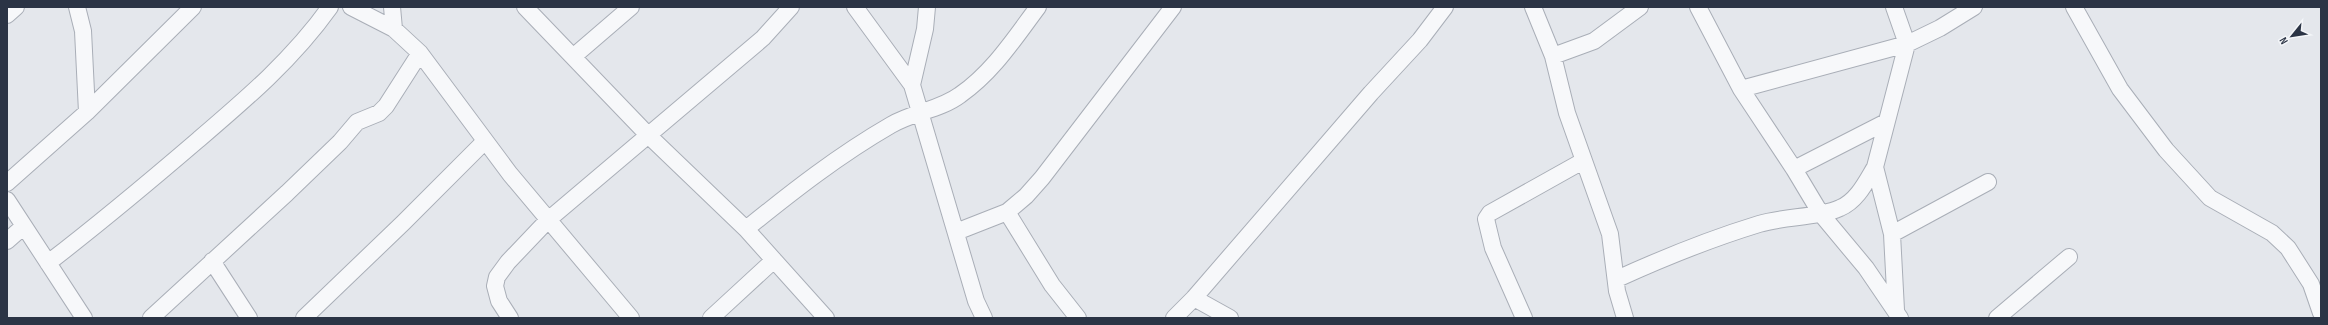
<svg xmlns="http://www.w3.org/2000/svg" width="2328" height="325" viewBox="0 0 2328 325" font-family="'Sofia Sans Condensed',sans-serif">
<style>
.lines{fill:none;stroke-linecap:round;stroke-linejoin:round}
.minor-casing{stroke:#a9aeb7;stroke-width:18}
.minor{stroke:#f7f8fa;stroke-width:16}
</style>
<rect width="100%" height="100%" fill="#e4e7ec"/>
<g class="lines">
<defs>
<path id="minor" d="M77,7L83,31L87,112
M351,7L394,29L420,53L510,174L631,318
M392,7L394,29
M525,7L648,135L746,229L826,318
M855,7L912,85
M927,7L925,29L912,85L976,301L984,318
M1533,7L1553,56L1567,113L1610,234L1617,291L1625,318
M1698,7L1741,89L1794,169L1821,214L1866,268L1900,318
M1894,7L1907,44L1875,167L1892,234L1896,310
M2074,7L2120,89L2166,150L2210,198L2272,233L2288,248L2311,284L2321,313
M7,15L16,7
M574,56L631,7
M1553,56L1594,41L1640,7
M1741,89L1907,44L1940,28L1974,7
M1794,169L1886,122
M7,183L87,112L193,7
M7,200L84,318
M1007,212L1052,285L1078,318
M746,229C793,191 839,155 891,125C913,112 940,110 960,95C993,72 1014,39 1038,7
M956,232L1007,212L1026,196L1042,178L1173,7
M1892,234L1988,182
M7,241L24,226
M212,261L249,318
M48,263C100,223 149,182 198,140C246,99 293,59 330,7
M1617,279C1663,258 1710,239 1759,224C1785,216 1818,218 1840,208C1857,201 1866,182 1875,167
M1194,298L1230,318
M151,318L287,193L340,142L357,122L379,113L386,106L420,53
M304,318L403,223L485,141
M510,318L499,301L495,286L497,277L508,262L548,220L763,38L791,7
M711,318L774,260
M1174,318L1194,298L1371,93L1420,40L1445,7
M1524,318L1493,248L1486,219L1490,213L1583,161
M1997,318L2069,257"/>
</defs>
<use href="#minor" class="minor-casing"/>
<use href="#minor" class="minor"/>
</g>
<rect width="2328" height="325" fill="none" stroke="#2b3445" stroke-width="16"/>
<g transform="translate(2292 36) rotate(240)" stroke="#f4f6f9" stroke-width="3" paint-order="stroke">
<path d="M0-3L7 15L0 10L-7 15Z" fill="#2b3445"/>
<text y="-6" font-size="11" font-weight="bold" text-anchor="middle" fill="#2b3445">N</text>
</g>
</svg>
